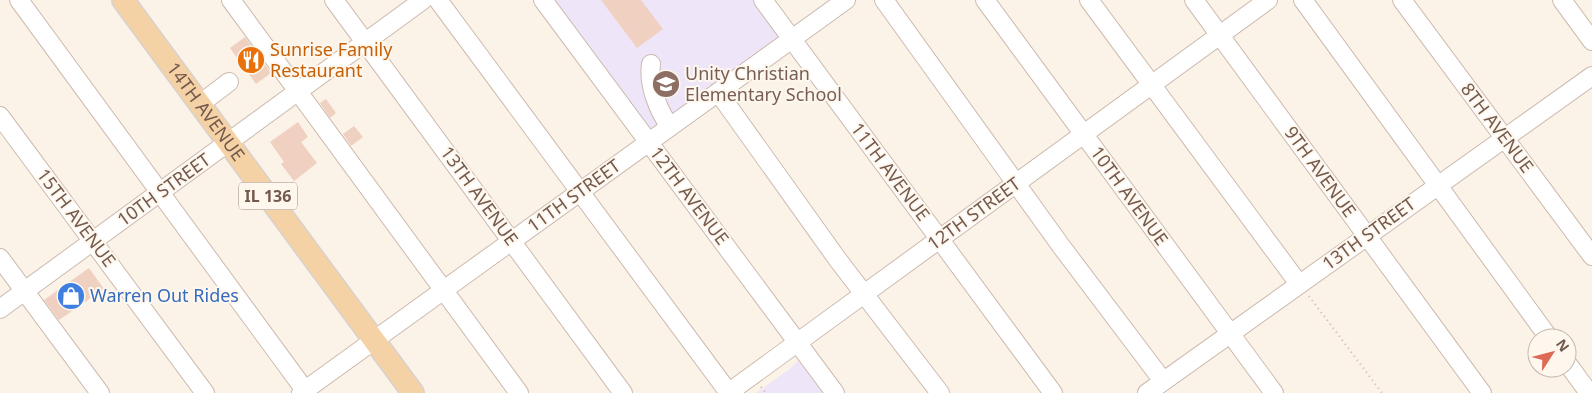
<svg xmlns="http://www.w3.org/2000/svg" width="1592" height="393" viewBox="0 0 1592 393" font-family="'Noto Sans',sans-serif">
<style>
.education{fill:#efe5f8}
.building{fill:#efd0c1}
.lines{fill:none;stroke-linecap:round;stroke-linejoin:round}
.minor-casing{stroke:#cdbaaf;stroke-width:20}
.major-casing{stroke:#d8d1cd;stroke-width:24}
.path{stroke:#d4b4a4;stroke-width:2;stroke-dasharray:1 4;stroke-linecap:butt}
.minor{stroke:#fff;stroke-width:18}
.major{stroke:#f5d2a5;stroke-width:21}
.labels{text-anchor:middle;stroke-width:4;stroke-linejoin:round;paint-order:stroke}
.shield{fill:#fef7ee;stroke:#9d887d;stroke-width:1}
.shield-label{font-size:16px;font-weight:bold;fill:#74594d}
.food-label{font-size:18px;fill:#c56008;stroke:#fef7ee;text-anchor:start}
.education-label{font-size:18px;fill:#785e54;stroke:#fef7ee;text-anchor:start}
.street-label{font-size:18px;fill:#74594d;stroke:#fef7ee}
.shop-label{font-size:18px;fill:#366cbe;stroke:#fef7ee;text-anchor:start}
</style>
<rect width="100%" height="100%" fill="#fbf2e8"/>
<path class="education" d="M553,0H754L782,37L651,132Z
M801,358L828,393H756L791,368Z"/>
<path class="building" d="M601,0H641L663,29L637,48Z
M245,37L271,73L256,84L230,48Z
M326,99L336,113L330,118L320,103Z
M298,122L308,137L301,142L317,163L294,181L281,164L284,162L270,142Z
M354,126L363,137L351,146L343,134Z
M89,268L104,289L59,320L44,300Z"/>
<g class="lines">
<defs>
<path id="minor" d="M19,0L307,393
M231,0L519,393
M334,0L623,393
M438,0L729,393
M543,0L835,393
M763,0L1053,393
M884,0L1061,246L1163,381
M985,0L1274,393
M1089,0L1299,284
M1194,0L1482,393
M1303,0L1549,338
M1402,0L1592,256
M1562,0L1592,41
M651,64C648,85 658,110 670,127
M718,92L838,260L940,393
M200,104L229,82
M0,116L205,393
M0,258L100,393
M0,309L423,0
M1567,363L1589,393
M301,393L846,0
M728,393L1268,0
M1147,393L1592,76"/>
<g id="major">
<path id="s1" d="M123,0L413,393"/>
</g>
</defs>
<use href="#minor" class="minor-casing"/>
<use href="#major" class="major-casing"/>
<path class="path" d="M1309,296L1382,393
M761,387L766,393"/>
<use href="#minor" class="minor"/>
<use href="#major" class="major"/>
</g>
<defs>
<symbol id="restaurant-disc" viewBox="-11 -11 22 22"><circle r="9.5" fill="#e8710a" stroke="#fef7ee"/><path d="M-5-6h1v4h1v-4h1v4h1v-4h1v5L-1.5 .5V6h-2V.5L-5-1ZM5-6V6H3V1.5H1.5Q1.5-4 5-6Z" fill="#fff"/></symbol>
<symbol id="school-disc" viewBox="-11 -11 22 22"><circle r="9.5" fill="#8d6e63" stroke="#fef7ee"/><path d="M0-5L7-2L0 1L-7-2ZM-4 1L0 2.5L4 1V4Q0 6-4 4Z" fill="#fff"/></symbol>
<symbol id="shop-disc" viewBox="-11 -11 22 22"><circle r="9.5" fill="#3f7fe0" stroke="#fef7ee"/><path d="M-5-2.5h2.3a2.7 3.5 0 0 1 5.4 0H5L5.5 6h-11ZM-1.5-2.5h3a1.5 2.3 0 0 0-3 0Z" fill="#fff"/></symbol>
</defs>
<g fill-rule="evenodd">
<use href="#restaurant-disc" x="235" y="44" width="32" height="32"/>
<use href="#school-disc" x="650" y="68" width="32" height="32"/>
<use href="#shop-disc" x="55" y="280" width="32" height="32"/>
</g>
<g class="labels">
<rect class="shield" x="239" y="182.5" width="58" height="27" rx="4"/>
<g class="shield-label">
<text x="268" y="202">IL 136</text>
</g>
<g class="food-label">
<text x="270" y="56">Sunrise Family<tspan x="270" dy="21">Restaurant</tspan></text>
</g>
<g class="education-label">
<text x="685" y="80">Unity Christian<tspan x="685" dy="21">Elementary School</tspan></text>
</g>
<g class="street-label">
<text dy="6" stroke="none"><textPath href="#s1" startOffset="139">14TH AVENUE</textPath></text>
<text transform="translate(1497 128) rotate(53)" y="6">8TH AVENUE</text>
<text transform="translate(890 172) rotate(53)" y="6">11TH AVENUE</text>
<text transform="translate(1320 172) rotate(54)" y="6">9TH AVENUE</text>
<text transform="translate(164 190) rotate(-36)" y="6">10TH STREET</text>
<text transform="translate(479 196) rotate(54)" y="6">13TH AVENUE</text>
<text transform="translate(574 196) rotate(-36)" y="6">11TH STREET</text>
<text transform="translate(689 196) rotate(53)" y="6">12TH AVENUE</text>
<text transform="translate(1129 196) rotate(54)" y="6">10TH AVENUE</text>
<text transform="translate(974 214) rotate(-36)" y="6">12TH STREET</text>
<text transform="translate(76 218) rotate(53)" y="6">15TH AVENUE</text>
<text transform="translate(1369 234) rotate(-36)" y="6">13TH STREET</text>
</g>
<g class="shop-label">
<text x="90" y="302">Warren Out Rides</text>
</g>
</g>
<g transform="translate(1552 353) rotate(54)"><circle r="24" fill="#fef7ee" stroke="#c7b8ae"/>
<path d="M0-4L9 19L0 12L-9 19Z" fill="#dd6a55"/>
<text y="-8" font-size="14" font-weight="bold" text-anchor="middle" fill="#74594d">N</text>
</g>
</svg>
